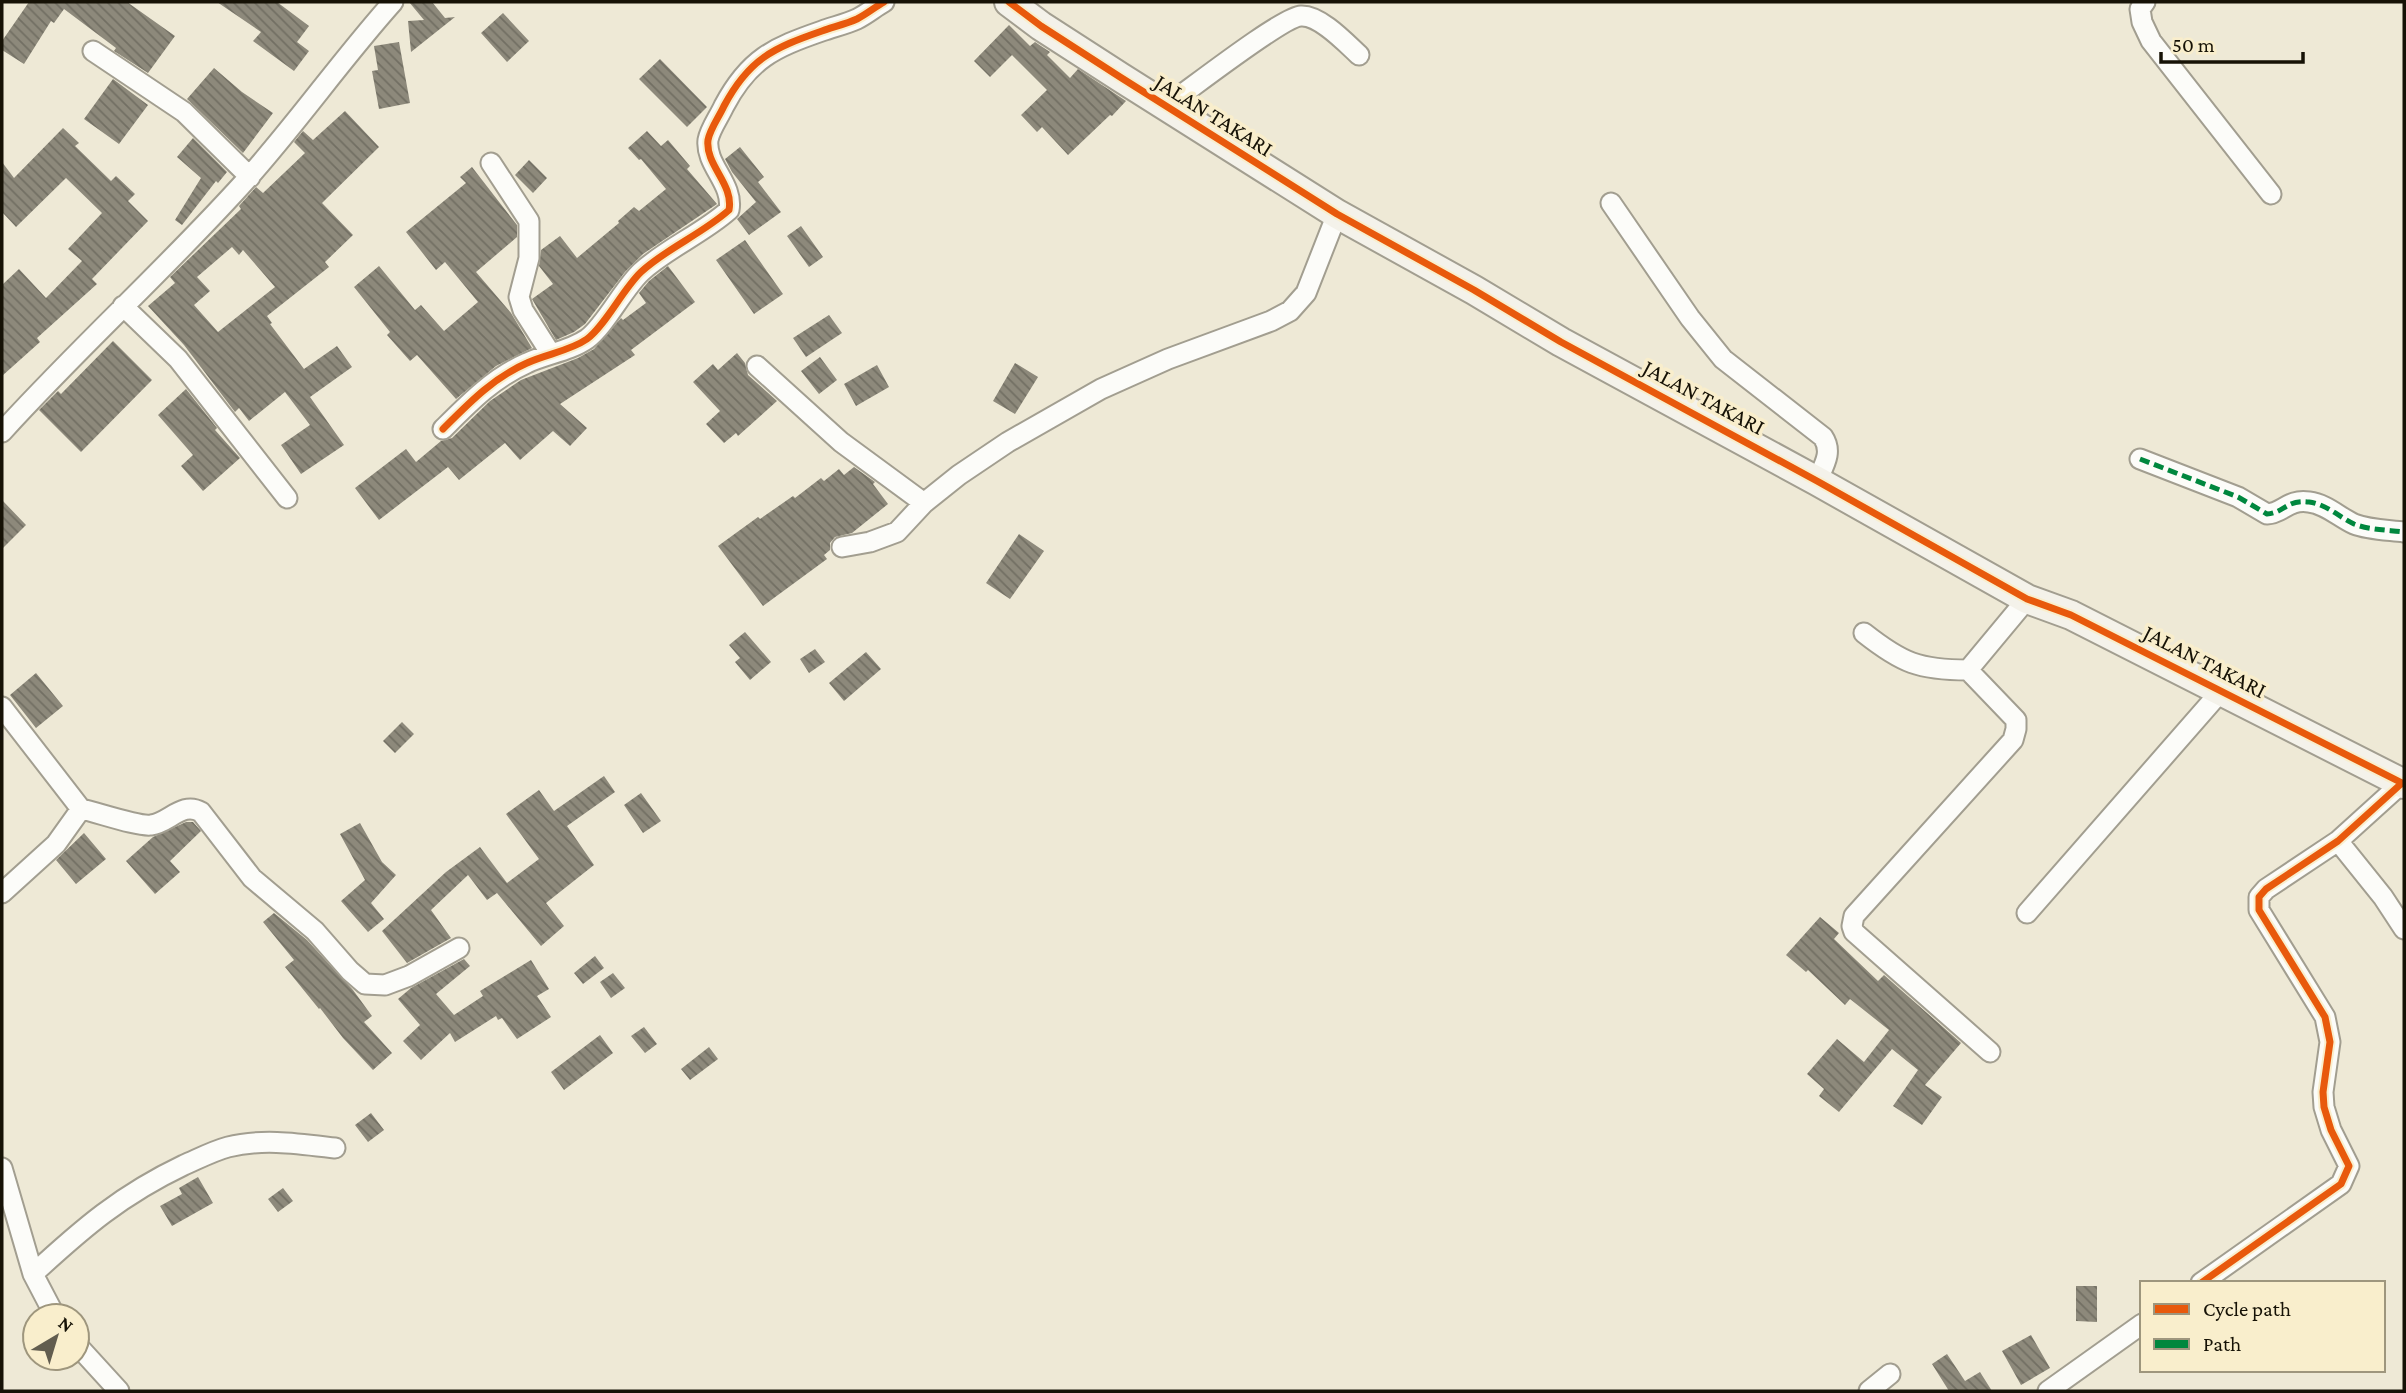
<svg xmlns="http://www.w3.org/2000/svg" width="2406" height="1393" viewBox="0 0 2406 1393" font-family="'Crimson Pro',serif">
<style>
.building{fill:url(#building-back-hatch);fill-rule:evenodd}
.lines{fill:none;stroke-linecap:round;stroke-linejoin:round}
.street-casing{stroke:#a29e90;stroke-width:23}
.secondary-casing{stroke:#a29e90;stroke-width:32}
.street{stroke:#fcfcf9;stroke-width:19}
.secondary{stroke:#f4f2ea;stroke-width:28}
.quiet{stroke:#00873e;stroke-width:5;stroke-dasharray:10 5;stroke-linecap:butt}
.cycleway-casing{stroke:#f9eecc;stroke-width:11}
.cycleway{stroke:#e8590c;stroke-width:7}
.labels{text-anchor:middle;stroke-width:7;stroke-linejoin:round;paint-order:stroke}
.street-label{font-size:23px;fill:#161206;stroke:#f9eecc}
</style>
<defs>
<pattern id="building-back-hatch" width="6" height="6" patternUnits="userSpaceOnUse" patternTransform="scale(1.75)"><rect width="6" height="6" fill="#8d897b"/><path d="M-1 5l2 2M0 0l6 6M5-1l2 2" fill="none" stroke="#726f63"/></pattern>
</defs>
<rect width="100%" height="100%" fill="#eee9d6"/>
<path class="building" d="M29,2H127L175,36L148,73L114,51L116,48L64,9L54,23L51,21L24,64L2,50V41Z
M217,2H277L309,26L297,42L309,51L294,71L253,41L261,32Z
M409,2H432L445,18L455,17L411,52L408,21L424,20Z
M503,13L529,41L507,62L481,33Z
M1009,25L1030,46L1035,42L1050,52L1047,55L1070,78L1078,69L1126,101L1112,116L1110,115L1068,155L1042,127L1037,132L1021,115L1047,90L1012,55L990,77L974,61Z
M399,42L410,103L379,109L372,71L378,70L374,46Z
M660,59L707,107L687,127L639,79Z
M214,68L242,92L273,113L243,153L187,99Z
M113,79L148,105L119,144L84,119Z
M345,111L379,147L322,203L353,235L325,262L329,267L267,316L272,323L270,324L304,369L337,346L352,367L310,397L344,445L301,474L281,445L310,425L285,392L249,421L239,408L235,412L184,345L148,306L175,283L170,277L241,209L239,206L256,187L263,193L305,153L294,142L303,131L313,140ZM232,247L239,255L243,250L275,287L218,332L194,305L210,291L197,277Z
M63,128L79,143L75,146L111,181L116,176L135,194L128,201L148,221L92,279L97,284L37,338L40,342L2,376V285L19,269L46,298L82,261L68,249L102,213L66,178L16,227L2,212V162L14,178Z
M647,131L661,146L668,140L690,166L687,169L717,204L643,254L625,272L585,324L574,332L556,340L532,299L553,284L539,266L541,250L560,236L577,258L619,223L618,221L634,207L639,211L666,189L641,159L639,160L628,148Z
M193,138L227,172L218,183L216,181L182,225L175,220L201,178L177,157Z
M740,147L764,177L758,182L781,212L749,235L737,219L756,202L732,172L725,159Z
M529,160L547,178L533,193L515,175Z
M472,167L517,225V237L476,272L511,313L532,348L496,366L456,399L417,355L410,361L387,335L390,332L354,287L379,266L415,310L421,305L444,331L478,302L445,262L436,270L406,232L466,183L460,177Z
M801,226L823,257L809,267L787,236Z
M745,240L783,294L754,314L716,260Z
M668,266L695,302L631,350L635,355L560,404L587,428L570,446L553,431L520,460L505,443L459,480L448,467L379,520L355,488L406,449L416,462L441,441L452,438L490,401L521,380L578,358L594,349L621,318L623,320L646,303L639,293L649,281Z
M829,315L842,333L806,357L793,338Z
M113,341L152,380L81,452L39,410L58,391L61,394Z
M737,353L745,363L748,375L777,401L738,436L736,433L724,443L706,424L720,411L693,382L713,364L718,370Z
M820,357L837,380L819,394L801,371Z
M1015,363L1038,377L1015,414L993,401Z
M877,365L889,387L856,406L844,384Z
M186,389L217,428L215,430L240,458L203,491L181,466L193,455L158,415Z
M854,467L875,482L873,484L888,504L852,533L835,537L830,543V550L824,555L827,559L763,606L718,546L758,517L760,519L793,496L795,498L821,478L824,481L839,469L844,475Z
M2,500L26,525L2,549Z
M1019,534L1044,551L1010,599L986,583Z
M745,632L771,662L750,680L735,662L740,658L729,645Z
M815,649L825,662L809,673L800,659Z
M866,652L881,669L844,701L829,683Z
M36,673L63,706L36,728L10,695Z
M402,722L414,734L395,753L383,741Z
M604,776L615,792L567,826L594,865L546,903L564,926L541,946L497,893L487,900L468,875L431,910L451,938L407,963L382,931L446,872L480,847L507,883L539,859L506,814L539,790L554,811Z
M641,793L661,821L643,833L624,805Z
M186,822H193L201,831L170,861L180,872L155,894L126,861L153,837Z
M360,823L382,862L396,875L371,903L384,919L368,932L341,901L365,880L340,834Z
M84,833L106,859L76,884L56,860Z
M274,913L307,940L353,990L372,1016L364,1022L392,1053L373,1070L343,1038L320,1008L319,1009L285,967L294,960L263,922Z
M1820,917L1839,933L1834,939L1878,981L1884,975L1961,1043L1925,1085L1942,1097L1922,1125L1893,1106L1918,1070L1892,1049L1839,1112L1819,1096L1824,1089L1807,1074L1837,1039L1864,1062L1889,1030L1850,999L1845,1005L1808,970L1806,972L1786,955Z
M595,956L604,968L583,984L574,973Z
M464,959L470,966L436,994L454,1015L483,996L480,991L531,960L549,989L537,996L551,1017L517,1039L502,1018L498,1020L496,1016L455,1042L450,1033L421,1060L403,1041L420,1025L398,999L411,988Z
M613,973L625,988L611,998L600,982Z
M644,1027L657,1044L645,1053L631,1036Z
M600,1035L613,1053L564,1090L551,1072Z
M709,1047L718,1059L690,1080L681,1069Z
M371,1113L384,1130L368,1142L355,1125Z
M198,1177L213,1203L172,1226L160,1206L182,1194L179,1188Z
M283,1188L293,1201L278,1212L268,1199Z
M2076,1286H2097V1322L2076,1321Z
M2031,1335L2050,1368L2021,1385L2002,1351Z
M1947,1354L1965,1381L1980,1372L1992,1391H1949L1932,1364Z"/>
<g class="lines">
<defs>
<path id="street" d="M2145,2L2140,9L2142,22L2151,41L2271,194
M93,51L184,112L250,177
M1166,106C1188,91 1282,17 1301,16C1320,15 1346,43 1359,55
M491,163L529,221V258L519,297L523,310L551,354
M1611,203L1690,318L1723,359L1823,437C1833,452 1824,465 1817,481
M123,306L178,359L287,498
M757,366L841,442L924,503
M443,429C469,403 493,378 527,363C546,354 570,351 587,339C605,326 623,289 641,272C667,248 702,234 729,210C734,184 705,165 708,140C710,129 719,117 724,106C749,59 773,48 822,31C833,27 846,24 857,19C867,14 875,7 884,2
M2,432C81,345 169,266 247,179C298,122 342,59 393,2
M2140,459L2238,497L2267,514C2284,513 2287,499 2309,502C2326,504 2339,517 2354,524C2369,530 2389,530 2404,532
M842,547L870,542L897,532L924,503L959,475L1008,442L1101,389L1168,359L1271,321L1290,311L1306,293L1337,214
M1864,633C1902,663 1919,670 1968,670
M2,707L81,809L56,844L2,893
M81,809C96,812 139,827 151,825C169,823 182,801 201,812L252,878L315,931L350,971L365,984L385,985L409,976L459,948
M2338,841L2383,897L2404,929
M2027,913L2222,690
M1990,1052L1854,932L1852,926L1854,916L2013,740L2016,729V720L1968,670L2027,599
M2,1168L33,1274L55,1316
M33,1274C83,1228 121,1195 184,1165C198,1159 213,1151 228,1147C263,1138 301,1144 335,1148
M2201,1283L2341,1184L2349,1166L2331,1130L2324,1107L2323,1092L2330,1042L2325,1017L2259,910V897L2266,889L2338,841L2402,783
M77,1345L119,1391
M1869,1391L1890,1374
M2048,1391L2142,1324"/>
<path id="secondary" d="M1009,2L1041,26L1120,77L1337,214L1474,290L1561,342L1817,481L2027,599L2071,615L2404,784"/>
</defs>
<use href="#street" class="street-casing"/>
<use href="#secondary" class="secondary-casing"/>
<use href="#street" class="street"/>
<use href="#secondary" class="secondary"/>
<path class="quiet" d="M2140,459L2238,497L2267,514C2284,513 2287,499 2309,502C2326,504 2339,517 2354,524C2369,530 2389,530 2404,532"/>
<defs>
<path id="cycleway" d="M1009,2L1041,26L1120,77L1337,214L1474,290L1561,342L1817,481L2027,599L2071,615L2404,784
M443,429C469,403 493,378 527,363C546,354 570,351 587,339C605,326 623,289 641,272C667,248 702,234 729,210C734,184 705,165 708,140C710,129 719,117 724,106C749,59 773,48 822,31C833,27 846,24 857,19C867,14 875,7 884,2
M2201,1283L2341,1184L2349,1166L2331,1130L2324,1107L2323,1092L2330,1042L2325,1017L2259,910V897L2266,889L2338,841L2402,783"/>
</defs>
<use href="#cycleway" class="cycleway-casing"/>
<use href="#cycleway" class="cycleway"/>
</g>
<g class="labels">
<g class="street-label">
<text transform="translate(1214 115) rotate(32)" y="8">JALAN TAKARI</text>
<text transform="translate(1704 397) rotate(28)" y="8">JALAN TAKARI</text>
<text transform="translate(2205 661) rotate(27)" y="8">JALAN TAKARI</text>
</g>
</g>
<rect width="2406" height="1393" fill="none" stroke="#161206" stroke-width="7"/>
<rect x="2140" y="1281" width="245" height="91" fill="#f9eecc" stroke="#9e967d" stroke-width="2"/>
<rect x="2154" y="1304" width="35" height="10" fill="#e8590c" stroke="#9e967d" stroke-width="2"/>
<text x="2203" y="1316" font-size="21" fill="#161206">Cycle path</text>
<rect x="2154" y="1339" width="35" height="10" fill="#00873e" stroke="#9e967d" stroke-width="2"/>
<text x="2203" y="1351" font-size="21" fill="#161206">Path</text>
<g transform="translate(56 1337) rotate(38)"><circle r="33" fill="#f9eecc" stroke="#9e967d" stroke-width="2"/>
<path d="M0-5L12 26L0 18L-12 26Z" fill="#625d4f"/>
<text y="-10" font-size="19" font-weight="bold" text-anchor="middle" fill="#161206">N</text>
</g>
<path d="M2161 52v10h142v-10" fill="none" stroke="#161206" stroke-width="3.5"/>
<text x="2172" y="52" font-size="21" fill="#161206" stroke="#f9eecc" stroke-width="5" paint-order="stroke">50 m</text>
</svg>
